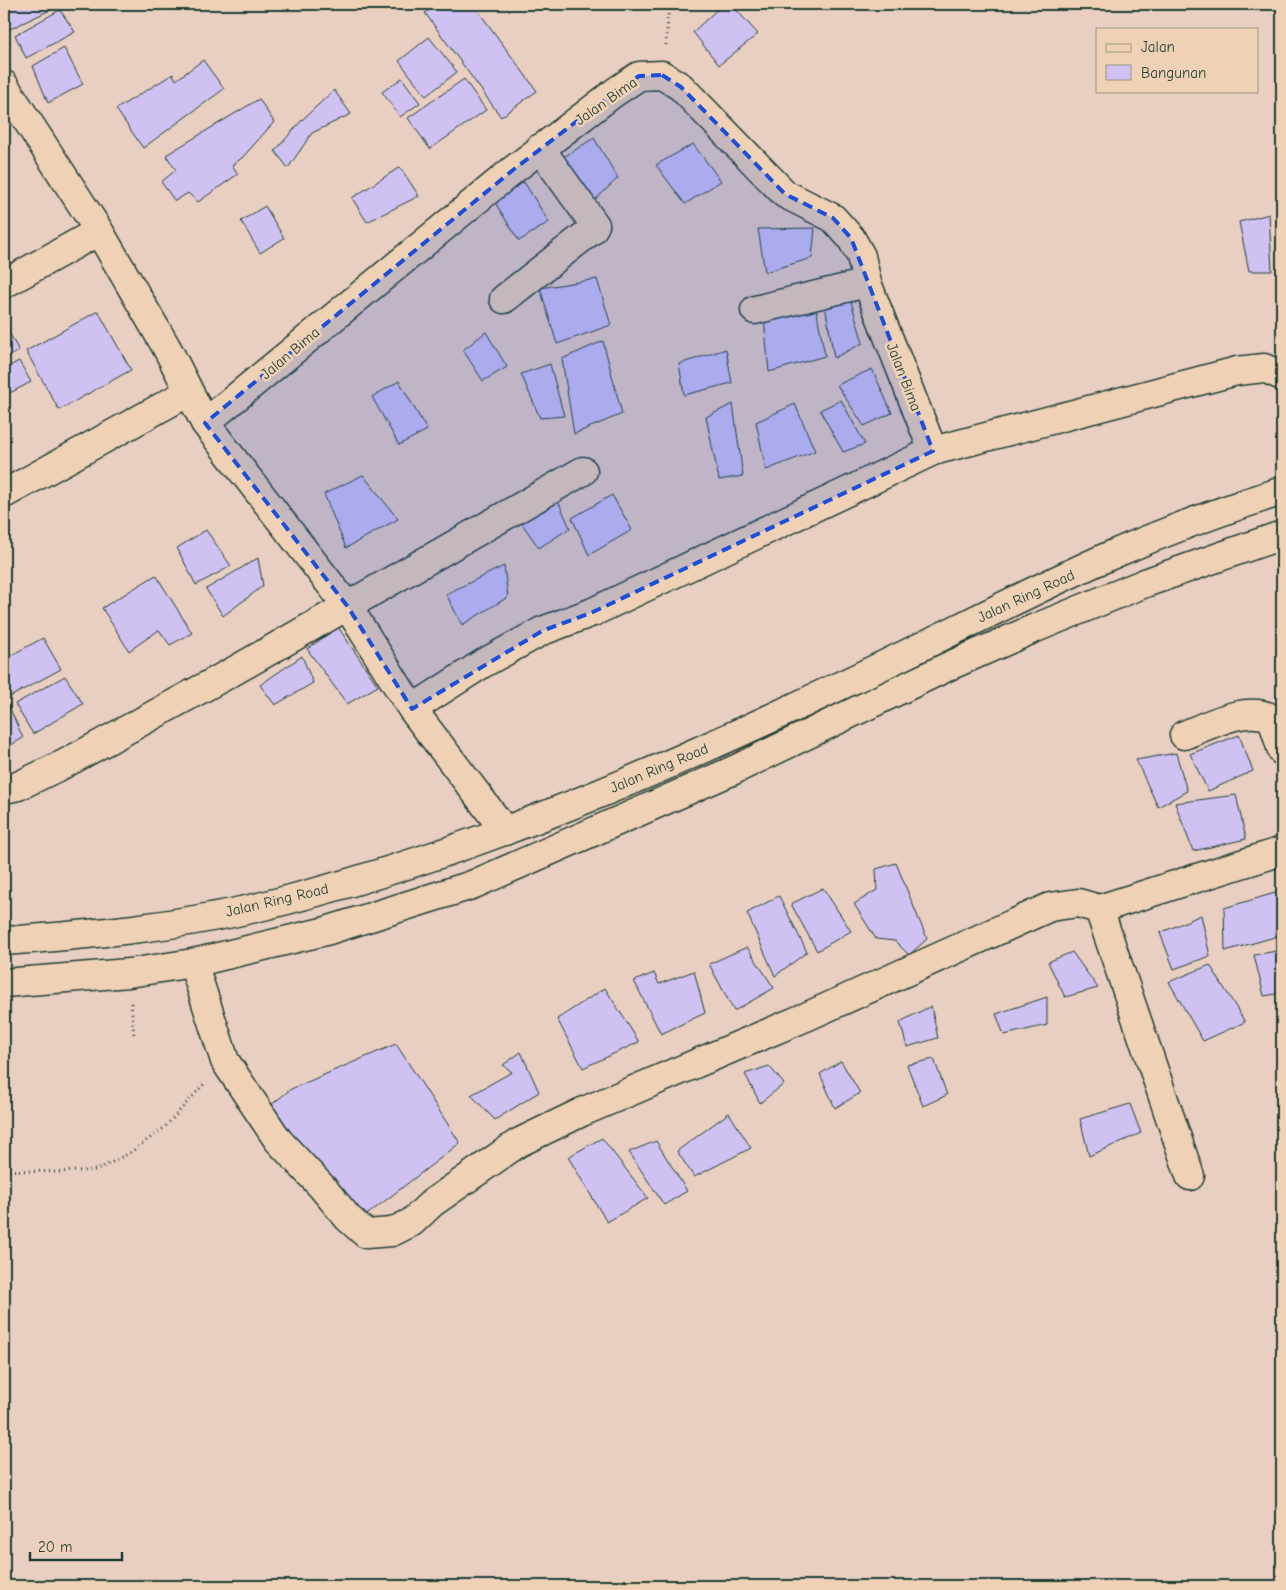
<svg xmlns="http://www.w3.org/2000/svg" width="1286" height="1590" viewBox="0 0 1286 1590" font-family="'Comic Neue',sans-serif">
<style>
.building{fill:#cfc2f3;stroke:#1f3d34}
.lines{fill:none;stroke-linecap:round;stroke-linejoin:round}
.street-casing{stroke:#1f3d34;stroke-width:31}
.highway-casing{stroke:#1f3d34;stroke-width:31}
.path{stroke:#1f3d34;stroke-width:3;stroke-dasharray:1 4;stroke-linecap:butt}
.street{stroke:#efd2b6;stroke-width:28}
.highway{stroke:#efd2b6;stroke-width:28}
.marked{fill:#1d4ed8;fill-opacity:0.2;stroke:#1d4ed8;stroke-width:4;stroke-dasharray:10 6;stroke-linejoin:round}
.labels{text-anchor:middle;stroke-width:5;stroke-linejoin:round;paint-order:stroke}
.street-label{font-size:15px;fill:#1f3d34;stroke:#efd2b6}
</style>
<rect width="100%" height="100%" fill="#e9cfc2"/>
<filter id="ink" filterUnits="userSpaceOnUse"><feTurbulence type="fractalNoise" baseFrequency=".02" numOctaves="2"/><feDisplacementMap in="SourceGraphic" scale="10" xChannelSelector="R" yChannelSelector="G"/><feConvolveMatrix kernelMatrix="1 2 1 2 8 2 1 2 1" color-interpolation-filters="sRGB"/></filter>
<g filter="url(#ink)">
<path class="building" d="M4,4H63L10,29L4,16Z
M438,4H473L537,91L501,117L425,13Z
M723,4H731L758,34L719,65L693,32Z
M60,10L75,32L26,58L15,35Z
M429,37L457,72L426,96L399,61Z
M64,48L83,84L48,103L33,66Z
M203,60L224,89L143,148L116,109L173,74L176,80Z
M402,78L420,103L400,117L382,92Z
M464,79L486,110L430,149L408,118Z
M334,90L351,114L312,133L288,168L275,151L302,120Z
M259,99L274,122L242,158L232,165L238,174L198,202L188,193L175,201L161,182L176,170L166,155Z
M594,138L618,178L593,202L562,158Z
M693,144L721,181L685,204L656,165Z
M400,167L419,196L367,222L352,198Z
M524,182L549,222L519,241L494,201Z
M265,206L284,238L260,253L241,221Z
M1269,214L1272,271H1249L1239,222Z
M815,228L812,258L765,272L758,229Z
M597,279L611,325L557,344L540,288Z
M850,298L863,343L834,358L825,305Z
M816,308L825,356L769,372L764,318Z
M98,311L131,370L59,410L26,351Z
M4,323L19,351L4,359Z
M486,332L507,367L483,381L463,350Z
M603,341L622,414L574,434L562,359Z
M726,349L732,383L684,395L679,364Z
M19,361L31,382L4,396V369Z
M550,364L564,416L540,418L521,374Z
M872,369L892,413L864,426L837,385Z
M399,381L427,430L399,445L372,397Z
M841,400L865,444L843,452L820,410Z
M733,404L743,476L719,480L706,417Z
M795,404L815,451L766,470L756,422Z
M363,475L398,519L346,548L324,494Z
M555,494L570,528L539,548L518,518Z
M612,495L632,530L589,555L572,518Z
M206,530L231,566L196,585L177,548Z
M258,558L263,586L223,616L206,589Z
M504,566L508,597L462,625L446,594Z
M156,575L192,633L170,645L159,630L129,651L102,608Z
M338,627L378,686L347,704L307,649Z
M43,638L61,669L8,698L4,690V659Z
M302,656L313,683L275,705L260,685Z
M65,676L83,704L33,734L15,704Z
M4,695L23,738L4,749Z
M1239,735L1253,771L1208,791L1190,754Z
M1176,753L1187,791L1158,807L1136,760Z
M1236,795L1246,839L1193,851L1175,803Z
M896,863L927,939L909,955L895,941L876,939L854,904L877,890L876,869Z
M823,888L851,931L817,951L791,904Z
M1282,891V935L1225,951L1224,908Z
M779,896L807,952L775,976L747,913Z
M1201,915L1210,956L1174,969L1160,933Z
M747,947L774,988L734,1011L709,964Z
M1282,950V993L1264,996L1254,955Z
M1072,952L1098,988L1065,997L1048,962Z
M1210,965L1245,1022L1203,1041L1169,982Z
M694,971L705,1013L661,1034L634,981L654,973L659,984Z
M605,988L639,1042L583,1068L557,1019Z
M1047,997V1025L1004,1035L996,1014Z
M931,1006L938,1038L907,1047L900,1022Z
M396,1044L460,1143L364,1217L266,1109L291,1089Z
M521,1052L539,1092L495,1120L471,1095L512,1072L503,1065Z
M934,1059L947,1095L923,1106L907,1065Z
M841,1061L860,1093L835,1108L820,1074Z
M769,1066L784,1084L760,1103L745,1074Z
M1130,1104L1141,1133L1089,1156L1080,1119Z
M729,1113L751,1148L694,1177L677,1151Z
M602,1138L648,1198L607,1222L568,1157Z
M656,1141L687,1191L664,1205L629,1152Z"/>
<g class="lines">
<defs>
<path id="street" d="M4,85L99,231L168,350L205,423L348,607L412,709L505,831
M4,284L99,231
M504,299L592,230L595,225L540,148
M755,310L867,283
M205,423L513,170L615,92L639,76L662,75L681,87L785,194L833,218L851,238L861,256L867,283L933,451
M4,494L189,392
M412,709L482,664L542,631L593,612L933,451L1237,371L1264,368L1282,376
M1184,735C1210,725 1245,705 1272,718L1282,751
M4,789L18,786L64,764L232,672L583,471
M1099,909L1190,1176
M193,963L225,1061L278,1140L322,1187L348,1218L366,1234L392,1232L412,1222L432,1203L518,1143L582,1112L808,1016L1050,907L1078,903L1099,909L1282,851"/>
<path id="highway" d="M4,941C87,935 173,927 255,908C455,860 646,778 831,690C924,647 1015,598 1109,556C1166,531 1223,510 1282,491
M4,983L129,973L193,963L326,931L472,885L734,770L949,666L1033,629L1145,583L1282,535"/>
</defs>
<use href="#street" class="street-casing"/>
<use href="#highway" class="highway-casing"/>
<path class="path" d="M666,45L669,4
M131,1003L134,1035
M4,1170L57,1172L97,1170L131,1152L164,1128L204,1084"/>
<use href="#street" class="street"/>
<use href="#highway" class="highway"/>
</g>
</g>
<path class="marked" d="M662,75L681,87L785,194L833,218L851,238L933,451L593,612L542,631L412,709L348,607L205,423L513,170L615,92L639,76Z"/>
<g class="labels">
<g class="street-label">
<text transform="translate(606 101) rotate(-35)" y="5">Jalan Bima</text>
<text transform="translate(290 353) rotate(-40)" y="5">Jalan Bima</text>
<text transform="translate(904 377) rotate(69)" y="5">Jalan Bima</text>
<text transform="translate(1026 596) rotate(-25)" y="5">Jalan Ring Road</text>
<text transform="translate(659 768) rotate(-23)" y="5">Jalan Ring Road</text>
<text transform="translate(277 900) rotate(-13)" y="5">Jalan Ring Road</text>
</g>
</g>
<rect width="1286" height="1590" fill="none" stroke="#efd2b6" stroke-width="20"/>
<rect x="10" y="10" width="1266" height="1570" fill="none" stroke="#1f3d34" stroke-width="2" filter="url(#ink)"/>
<rect x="1096" y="28" width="162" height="65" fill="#efd2b6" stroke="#9c9682"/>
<rect x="1106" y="44" width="25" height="8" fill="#efd2b6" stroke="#9c9682"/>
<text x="1141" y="52" font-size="15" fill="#1f3d34">Jalan</text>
<rect x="1106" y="65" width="25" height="15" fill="#cfc2f3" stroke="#9c9682"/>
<text x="1141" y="78" font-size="15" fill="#1f3d34">Bangunan</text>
<path d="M30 1552v8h92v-8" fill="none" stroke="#1f3d34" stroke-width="2.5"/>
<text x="38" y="1552" font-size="15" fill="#1f3d34" stroke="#efd2b6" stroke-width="4" paint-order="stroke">20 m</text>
</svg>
